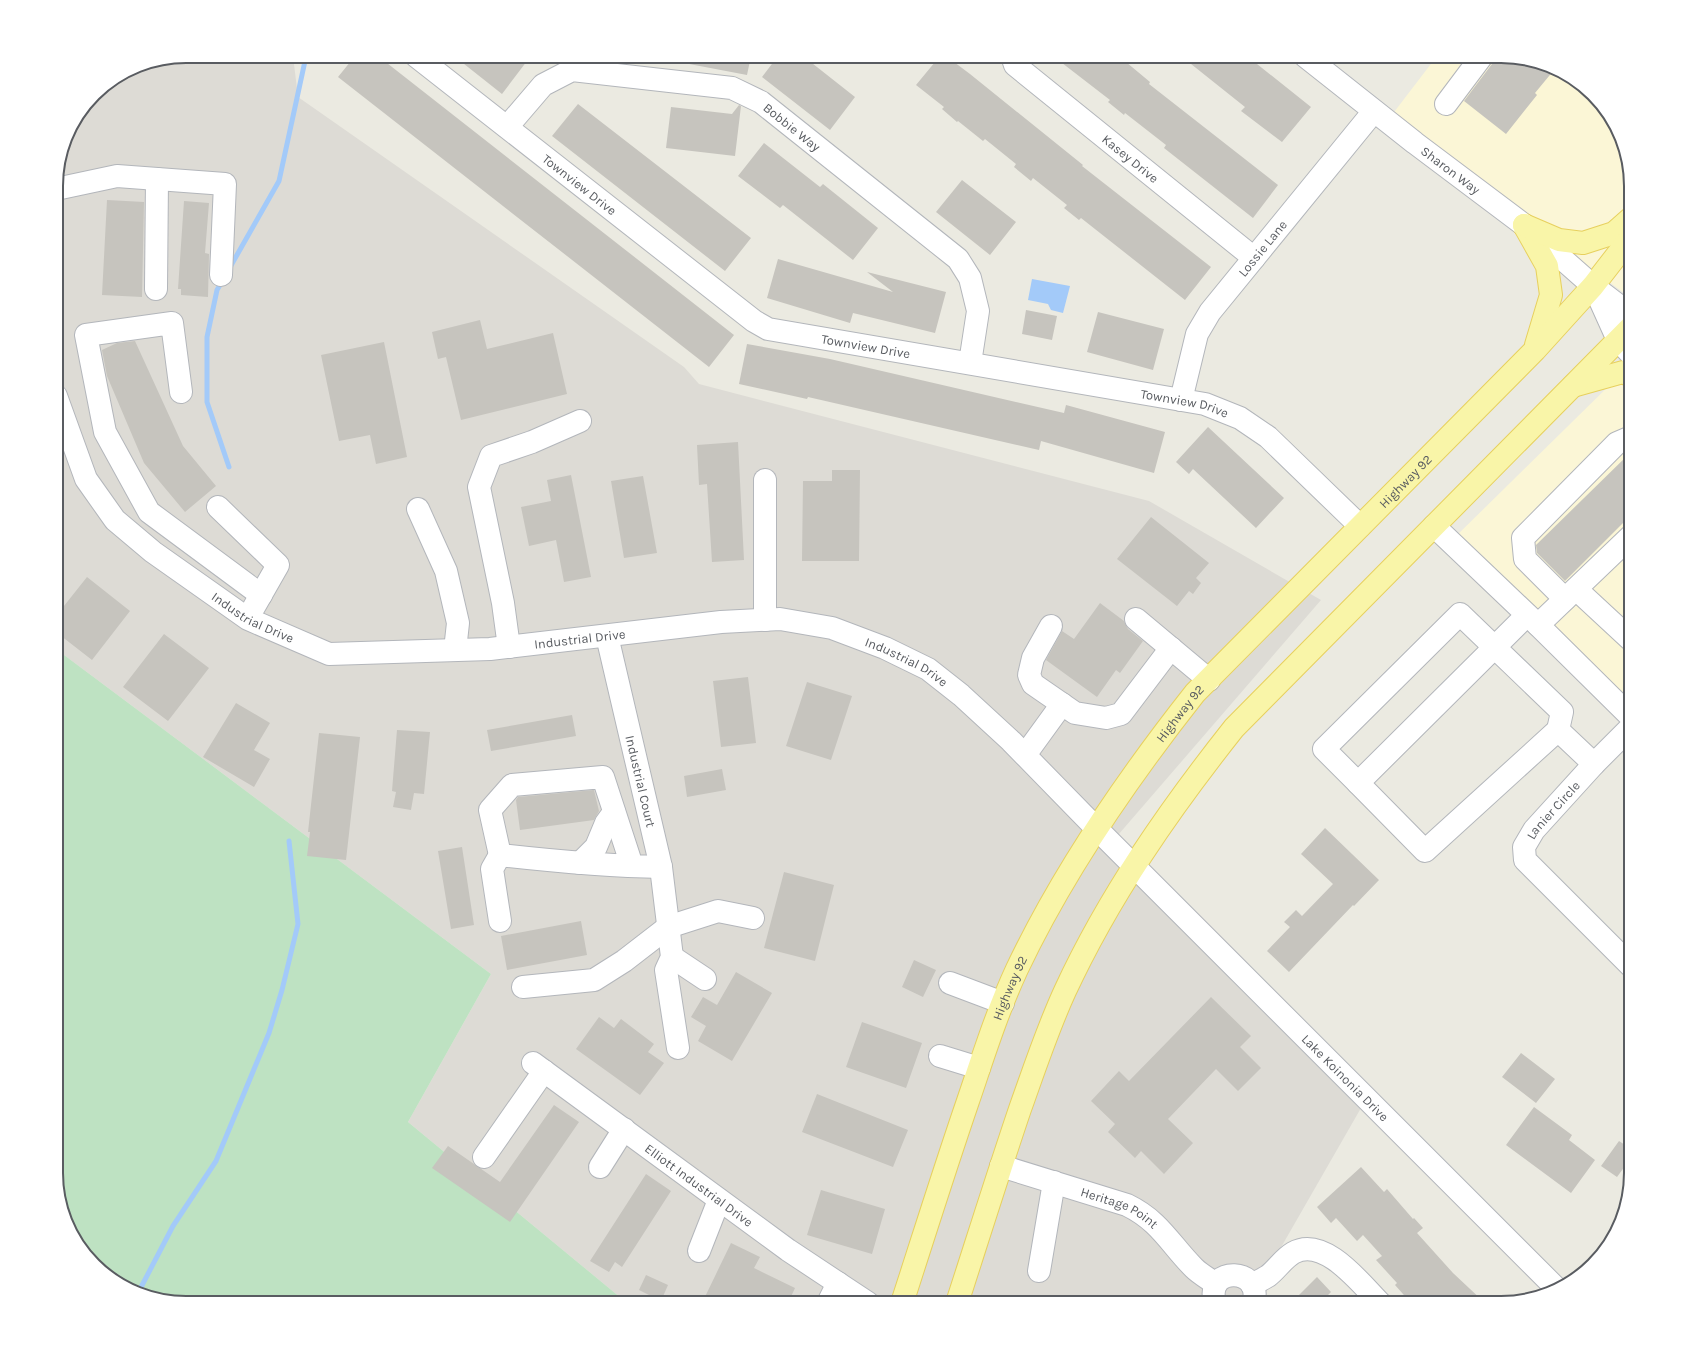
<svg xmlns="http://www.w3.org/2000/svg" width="1687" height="1359" viewBox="0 0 1687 1359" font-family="Karla,sans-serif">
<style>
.commercial{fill:#fbf6d6}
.industrial{fill:#dddbd5}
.green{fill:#bee2c2}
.water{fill:#a3caf9}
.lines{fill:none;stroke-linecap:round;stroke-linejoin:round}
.stream{stroke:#a3caf9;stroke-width:5}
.building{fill:#c6c4be}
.minor-casing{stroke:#b3b6bb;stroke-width:24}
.major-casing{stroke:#e7d05e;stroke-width:24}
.minor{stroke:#fff;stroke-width:22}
.major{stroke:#f9f5a8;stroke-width:22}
.labels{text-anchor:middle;stroke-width:3;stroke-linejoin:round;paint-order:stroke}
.street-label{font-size:13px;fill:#595c61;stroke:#fff}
.rim{fill:none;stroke:#595c61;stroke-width:2}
</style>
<rect width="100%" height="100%" fill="#ebeae1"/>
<path class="commercial" d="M1437,56H1501L1543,63L1586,88L1618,129L1631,186V298L1388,120Z
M1631,357V717L1450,542L1623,372Z"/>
<path class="industrial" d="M186,56H293L298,97L684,367L699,384L1149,501L1321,600L1112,842L1365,1101L1249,1303H627L408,1122L491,974L56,649V178L69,129L100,88L137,66Z"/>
<path class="green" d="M56,649L491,974L408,1122L627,1303H186L137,1293L101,1271L69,1230L56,1181Z"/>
<path class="water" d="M1032,279L1070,286L1063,313L1051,310L1048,304L1028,300Z"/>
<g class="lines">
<path class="stream" d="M229,269L279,181L305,61V56
M223,280L217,290L207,337V402L229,467
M138,1293L173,1226L216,1161L269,1033L282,990L298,924L289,841"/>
</g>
<path class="building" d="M355,56H378L734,335L709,367L338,77Z
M454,56H520L527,61L502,94Z
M685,56H751L747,75L684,63Z
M778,56H803L855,97L830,130L762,77Z
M940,56H946L970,74L1083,165L1082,166L1211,267L1185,300L1081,218L1079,220L1064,208L1067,205L1033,178L1031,181L1014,167L1016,164L985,139L983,141L958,121L957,122L942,109L944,107L916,85Z
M1053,56H1131L1126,62L1150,82L1149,84L1278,185L1253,218L1164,148L1166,145L1125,113L1124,115L1108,102L1110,100Z
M1181,56H1247L1311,107L1282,142L1241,111L1245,107Z
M1498,56L1543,63L1554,70L1535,93L1537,95L1506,134L1464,101Z
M578,104L751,238L725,271L552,136Z
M739,105L741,106L735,156L666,148L671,107L732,114Z
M764,143L820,187L823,184L878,228L853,260L783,205L780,208L738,176Z
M962,180L1016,222L990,255L936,212Z
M107,200L144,202L142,297L102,295Z
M184,201L209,203L205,253L209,254L208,297L181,295V289H178Z
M778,259L893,292L867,272L946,292L935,333L853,313L850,323L767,298Z
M1026,310L1057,316L1052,340L1022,334Z
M1098,312L1164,329L1153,370L1087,352Z
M480,320L487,349L553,333L567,394L461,420L446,357L438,359L432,332Z
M135,341L183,446L216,486L185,512L144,463L107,376L102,350L117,343Z
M384,342L407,457L376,464L370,435L339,441L321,355Z
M747,344L830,359L1064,413L1066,405L1165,432L1154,473L1041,441L1039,450L808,397L807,399L739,384Z
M1208,427L1284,498L1256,528L1193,469L1189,474L1176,462Z
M738,442L744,560L712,562L707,484L699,485L697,445Z
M1631,452V515L1565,581L1537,553L1536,545Z
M832,470H860L859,561H802L803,481H832Z
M571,475L591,577L564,582L556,540L529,546L521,507L551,501L547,480Z
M643,476L657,553L624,558L611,481Z
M1151,517L1209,563L1196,578L1201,583L1193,594L1189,591L1177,606L1117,559Z
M87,577L130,611L92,660L56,632V616Z
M1100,603L1124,621L1128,629L1143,641L1120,673L1116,670L1097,697L1046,660L1062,631L1074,639Z
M164,634L209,668L168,721L123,687Z
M748,677L756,743L721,747L713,681Z
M807,682L852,696L831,760L786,746Z
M236,703L270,723L254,750L270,759L254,787L203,757Z
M572,715L576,736L491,751L487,730Z
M397,730L430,732L424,794L414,793L411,810L393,807L396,792L392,791Z
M319,733L360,737L346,860L307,856L310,832H308Z
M722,769L726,790L687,797L684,776Z
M594,790L599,811L594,820L520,830L516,800L518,797Z
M1325,828L1379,880L1354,906L1353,905L1289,972L1267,951L1290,927L1284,922L1296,910L1302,916L1333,884L1301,854Z
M462,847L474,925L451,929L438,851Z
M784,872L834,885L815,961L764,948Z
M581,921L587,955L507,970L501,936Z
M914,960L936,970L923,997L902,987Z
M736,972L772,993L732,1061L698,1041L706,1026L691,1017L703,997L717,1005Z
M1211,997L1251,1036L1240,1047L1261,1068L1238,1091L1216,1069L1168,1119L1193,1143L1164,1174L1141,1151L1135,1158L1108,1132L1115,1124L1091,1101L1119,1071L1129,1081Z
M599,1017L614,1028L621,1019L654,1044L648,1052L664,1063L640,1095L576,1049Z
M862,1022L922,1043L906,1088L846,1067Z
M1521,1053L1555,1079L1536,1103L1502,1077Z
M817,1094L908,1130L893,1167L802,1132Z
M554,1105L579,1122L510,1222L432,1168L448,1146L500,1182Z
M1534,1107L1572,1135L1569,1140L1595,1160L1571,1193L1506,1145Z
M1619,1141L1631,1149V1158L1617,1177L1601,1166Z
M1361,1167L1384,1192L1387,1189L1413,1219L1414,1218L1423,1228L1417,1233L1453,1273L1485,1303H1411L1395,1285L1397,1283L1376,1260L1382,1256L1363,1235L1357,1241L1336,1218L1331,1223L1317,1207Z
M646,1174L671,1191L622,1267L615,1262L609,1272L590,1261Z
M821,1190L885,1209L872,1254L807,1235Z
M731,1243L760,1257L754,1268L795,1288L788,1303H702Z
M646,1275L668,1285L661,1301L639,1290Z
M1317,1277L1331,1292L1328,1295L1336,1303H1291Z"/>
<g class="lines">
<defs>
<g id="minor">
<path id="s1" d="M416,56L754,321L768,329L1205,404L1240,418L1268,437L1360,526"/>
<path id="s2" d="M1012,56L1015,65L1254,258"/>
<path id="s3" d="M1305,56L1415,143L1524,225L1593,286L1631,315"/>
<path d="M1446,104L1482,56"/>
<path id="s4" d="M507,127L543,85L572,70L732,88L761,102L958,259L970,278L978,311L970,363"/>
<path d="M56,189L117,176L225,184L221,275"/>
<path d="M156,289L157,179"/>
<path d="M1595,289L1618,340L1631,354"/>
<path d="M181,392L172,323L86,335L105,432L149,512L261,595"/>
<path id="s5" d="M56,396L86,479L115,520L153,552L248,619L329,654L490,649L721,622L780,619L832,628L885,648L928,669L961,695L1011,741L1096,828L1558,1290"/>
<path id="s6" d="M1181,400L1197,334L1210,312L1374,111"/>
<path d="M765,480V620"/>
<path d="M218,507L278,565L254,607"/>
<path d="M418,509L446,571L458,623L455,650"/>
<path d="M1434,526L1538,625L1631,717"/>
<path d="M1576,589L1631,640"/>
<path d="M1565,599L1525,559L1523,538L1617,443L1631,437"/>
<path d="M1527,615L1358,783L1324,749L1460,614L1562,712L1558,730"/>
<path d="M1136,619L1209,680"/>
<path d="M1538,625L1631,536"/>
<path d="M1051,626L1033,658L1029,675L1033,684L1075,713L1106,718L1121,714L1171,648"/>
<path id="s7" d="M607,636L661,867L672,957L666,970L678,1048"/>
<path d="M509,647L503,603L479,487L491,456L532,442L580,421"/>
<path d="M1025,755L1062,704"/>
<path d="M1358,783L1425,851L1558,730L1594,764"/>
<path d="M500,855L492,869L500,921"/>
<path d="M580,863L596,847L606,823L614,812"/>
<path d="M632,866L603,777L512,785L490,810L500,855C553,861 607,866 661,867"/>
<path d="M672,957L705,979"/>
<path id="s8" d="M1631,966L1525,860L1524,847L1534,830L1594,764L1631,727"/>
<path d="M950,983L1003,1003"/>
<path d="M523,987L594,980L624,961L668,927L718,911L753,918"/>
<path d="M940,1056L979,1068"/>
<path id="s9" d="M533,1063L788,1250L868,1303"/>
<path d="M484,1157L544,1071"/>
<path id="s10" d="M1001,1166L1127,1205C1160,1221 1170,1244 1194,1268C1200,1274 1209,1279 1216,1284"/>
<path d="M600,1167L624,1129"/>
<path d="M699,1251L719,1200"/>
<path d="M1039,1271L1054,1182"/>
<path d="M1252,1285C1257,1282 1263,1279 1268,1276C1277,1269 1283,1259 1293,1253C1324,1235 1361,1284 1380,1303"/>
<path d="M828,1303L838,1283"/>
<path d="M1215,1303C1204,1264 1265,1268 1253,1303"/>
</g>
<g id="major">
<path d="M1524,225L1547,266L1551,295L1536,345"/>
<path d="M1524,225L1559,240L1583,243L1614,233L1631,218"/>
<path d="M1573,386L1623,372L1631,376"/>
<path id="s11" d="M902,1303C924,1235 945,1168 968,1101C983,1057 997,1012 1017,969C1064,870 1127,779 1195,693L1535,350L1593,286L1631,237"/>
<path d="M957,1303C978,1238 998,1174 1020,1109C1034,1070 1047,1030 1065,991C1109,896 1169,810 1234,728L1631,327"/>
</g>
</defs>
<use href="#minor" class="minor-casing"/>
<use href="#major" class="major-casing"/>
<use href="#minor" class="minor"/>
<use href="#major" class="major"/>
</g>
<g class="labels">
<g class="street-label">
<text dy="5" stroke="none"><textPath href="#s4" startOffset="321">Bobbie Way</textPath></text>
<text dy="5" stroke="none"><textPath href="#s2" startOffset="158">Kasey Drive</textPath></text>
<text dy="5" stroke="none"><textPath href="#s3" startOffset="185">Sharon Way</textPath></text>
<text dy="5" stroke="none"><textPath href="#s1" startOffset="208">Townview Drive</textPath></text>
<text dy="5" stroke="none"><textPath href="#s6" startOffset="176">Lossie Lane</textPath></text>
<text dy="5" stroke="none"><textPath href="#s1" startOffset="545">Townview Drive</textPath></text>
<text dy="5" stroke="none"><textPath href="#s1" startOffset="869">Townview Drive</textPath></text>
<text dy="5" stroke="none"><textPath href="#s11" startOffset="981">Highway 92</textPath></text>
<text dy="5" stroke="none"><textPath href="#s5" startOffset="308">Industrial Drive</textPath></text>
<text dy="5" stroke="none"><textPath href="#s5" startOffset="644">Industrial Drive</textPath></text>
<text dy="5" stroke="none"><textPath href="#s5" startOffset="980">Industrial Drive</textPath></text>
<text dy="5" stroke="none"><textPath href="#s11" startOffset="657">Highway 92</textPath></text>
<text dy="5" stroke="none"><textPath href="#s7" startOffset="149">Industrial Court</textPath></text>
<text dy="5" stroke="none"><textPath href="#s8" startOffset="210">Lanier Circle</textPath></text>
<text dy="5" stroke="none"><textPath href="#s11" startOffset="333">Highway 92</textPath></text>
<text dy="5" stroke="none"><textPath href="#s5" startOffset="1587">Lake Koinonia Drive</textPath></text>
<text dy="5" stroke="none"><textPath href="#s9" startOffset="206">Elliott Industrial Drive</textPath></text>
<text dy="5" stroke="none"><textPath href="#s10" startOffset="126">Heritage Point</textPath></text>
</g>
</g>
<path d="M0 0H1687V1359H0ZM186 63H1501A123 123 0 0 1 1624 186V1173A123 123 0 0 1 1501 1296H186A123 123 0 0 1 63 1173V186A123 123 0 0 1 186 63Z" fill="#fff" fill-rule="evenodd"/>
<path class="rim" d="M186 63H1501A123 123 0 0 1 1624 186V1173A123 123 0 0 1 1501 1296H186A123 123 0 0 1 63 1173V186A123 123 0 0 1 186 63Z"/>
</svg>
